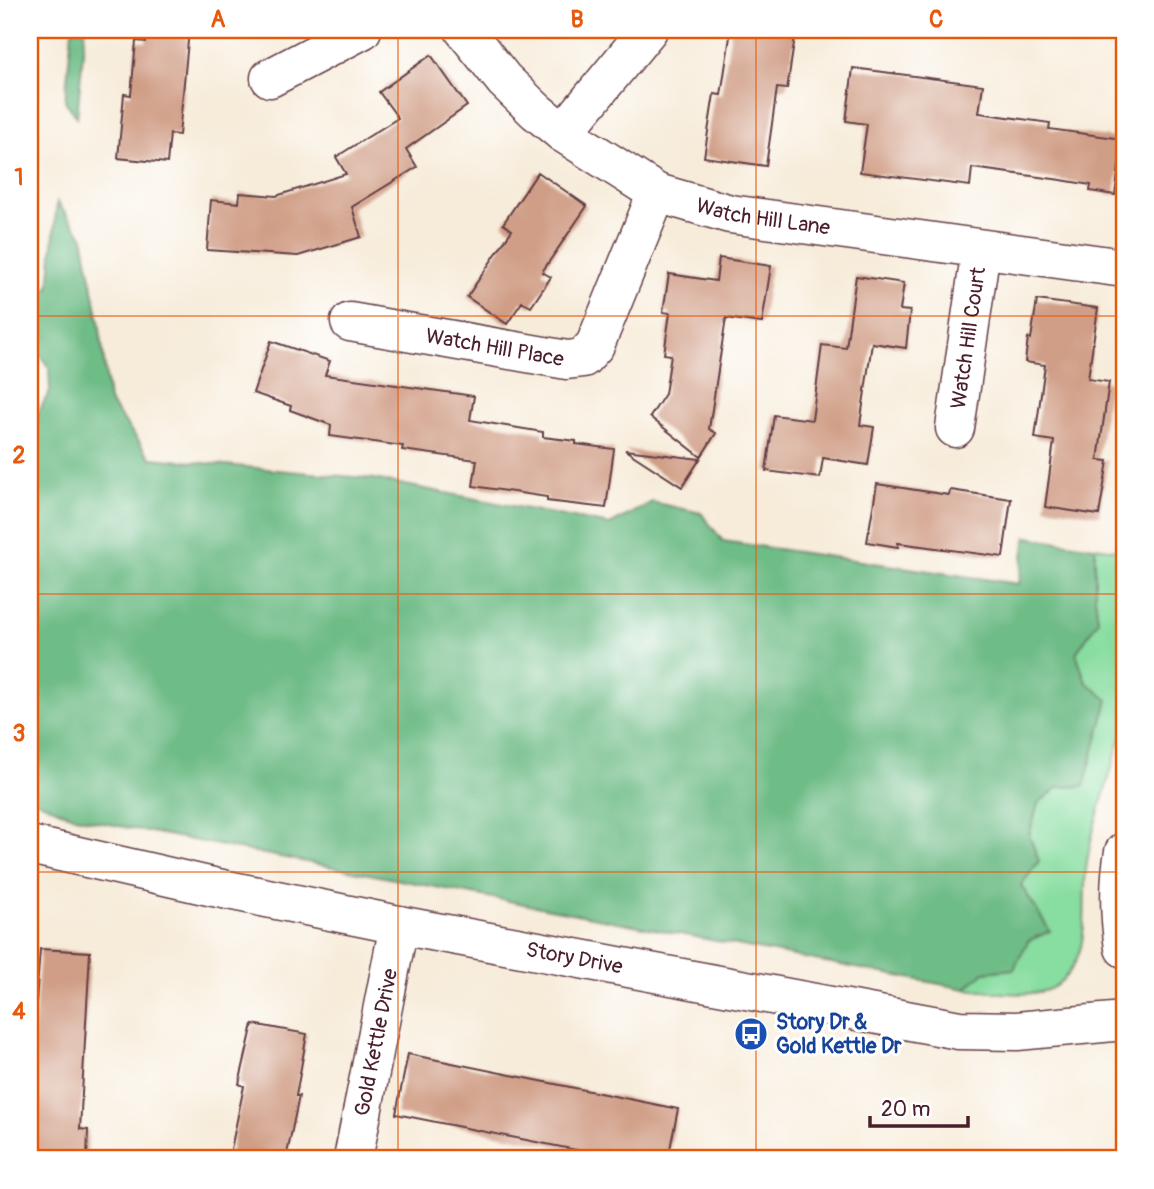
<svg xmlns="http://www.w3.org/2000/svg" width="1154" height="1189" viewBox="0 0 1154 1189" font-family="Pangolin,sans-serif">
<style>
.green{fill:#88dda0;stroke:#697e66;stroke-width:2}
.forest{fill:#6ebc86;stroke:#5c6e58;stroke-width:2}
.building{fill:#d09e86}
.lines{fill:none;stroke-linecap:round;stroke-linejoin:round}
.minor-casing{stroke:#643e45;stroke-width:41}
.minor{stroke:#fff;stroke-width:38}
.grid{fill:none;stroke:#e8590c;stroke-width:2;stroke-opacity:0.55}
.labels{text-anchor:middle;stroke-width:6;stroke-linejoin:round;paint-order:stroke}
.street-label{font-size:21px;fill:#4a1f2b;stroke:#fff}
.transit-label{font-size:21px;font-weight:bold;fill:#164399;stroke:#fff;text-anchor:start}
.neatline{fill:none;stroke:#e8590c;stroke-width:2.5}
.grid-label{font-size:23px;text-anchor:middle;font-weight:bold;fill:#e8590c}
</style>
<rect width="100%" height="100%" fill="#fff"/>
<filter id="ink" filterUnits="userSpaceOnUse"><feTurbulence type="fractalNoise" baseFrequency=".0143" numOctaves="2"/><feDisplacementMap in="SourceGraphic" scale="14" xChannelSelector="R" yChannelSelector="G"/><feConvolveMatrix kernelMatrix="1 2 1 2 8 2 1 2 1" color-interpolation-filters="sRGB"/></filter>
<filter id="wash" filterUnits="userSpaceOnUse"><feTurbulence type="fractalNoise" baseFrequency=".00686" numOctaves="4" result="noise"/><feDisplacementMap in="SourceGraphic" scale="28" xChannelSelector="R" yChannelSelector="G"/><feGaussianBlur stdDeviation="1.57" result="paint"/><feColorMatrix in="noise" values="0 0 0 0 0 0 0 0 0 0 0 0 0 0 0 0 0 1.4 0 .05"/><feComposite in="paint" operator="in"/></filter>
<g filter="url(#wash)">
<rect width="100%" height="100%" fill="#f7ecda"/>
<path class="green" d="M1095,547L1124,551C1124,607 1127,665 1124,721C1124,733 1118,745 1115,757C1105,794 1090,832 1086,870C1081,910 1094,953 1058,984C1038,1001 990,991 965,989L984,972L1014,968L1028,941L1021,885L1039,861L1029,835L1038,803L1059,787L1086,682L1076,653L1098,621L1095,597Z"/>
<path class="forest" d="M72,30H85L77,117L65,101Z
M57,202L83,237L99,321L109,401L151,458L374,479L610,525L652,502L701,513L723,541L1019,584L1026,537L1095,547V597L1098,621L1076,653L1086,682L1108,700L1084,786L1059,787L1038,803L1029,835L1039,861L1021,885L1050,931L1028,941L1014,969L984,972L965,989L104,823L75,817L30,798V516L38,413L50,391L49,368L37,350L30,332V289L49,288Z"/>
<g id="blocks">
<path class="building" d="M147,30H189L179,135L170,134L167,163L118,158L124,94L131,95L136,41L146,42Z
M731,30H796L787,89L777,88L766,166L704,157L714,94L721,95Z
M431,55L467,106L406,149L417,167L352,207L361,237L298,256L207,250L211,200L239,203L240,193L276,196L346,174L336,157L398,118L379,92Z
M853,68L983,85L979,113L1050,123L1049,129L1123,139L1115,195L1090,191L1091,185L1061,180L972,168L970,186L860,172L867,124L846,121Z
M538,172L587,206L542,272L551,277L531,307L522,302L507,324L467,297L512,230L503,224Z
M719,258L771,266L762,323L726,318L709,429L716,433L701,457L650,417L665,394L671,355L664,354L670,313L663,312L669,274L716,281Z
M856,276L904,283L900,310L910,311L906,348L872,343L860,425L874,427L868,465L823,458L820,478L766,471L774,415L812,420L822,345L846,348Z
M1037,300L1098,308L1088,379L1109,382L1098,460L1108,461L1099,515L1045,507L1054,441L1035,438L1045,365L1025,362L1028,338L1031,339Z
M271,341L330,361L325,375L474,396L470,420L543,432V437L576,441V444L614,449L606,508L547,501V497L473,486L477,460L402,450L403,446L330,436L331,425L290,410L291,406L253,393Z
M625,450L700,459L682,487Z
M877,484L949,495L950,490L1011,499L1003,557L898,543V547L867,542Z
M40,949L90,952L80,1129L88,1130L87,1159H33L37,1097H33L35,1069H31Z
M253,1024L307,1034L296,1096H299L286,1159H229L244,1086L239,1084Z
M408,1054L678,1109L668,1159H621L396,1114Z"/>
</g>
</g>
<g filter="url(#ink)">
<use href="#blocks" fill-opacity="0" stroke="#643e45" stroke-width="2"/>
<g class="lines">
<defs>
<g id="minor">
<path id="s1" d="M464,30L504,80L536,111L563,133L657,193L730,214L1124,268"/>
<path d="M270,78L362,30"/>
<path d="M563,133L648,30"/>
<path id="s2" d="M350,322L567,360L583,358L595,345L657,193"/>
<path id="s3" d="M955,428L981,249"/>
<path id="s4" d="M30,845L213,887L399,925L959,1030L1017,1031L1124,1021"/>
<path d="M1124,852C1118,885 1119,914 1124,948"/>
<path id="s5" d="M353,1159L399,925"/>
</g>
</defs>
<use href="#minor" class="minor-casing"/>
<use href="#minor" class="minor"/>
</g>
</g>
<path class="grid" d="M398,30V1159M756,30V1159M30,316H1124M30,594H1124M30,872H1124"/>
<defs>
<symbol id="bus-disc" viewBox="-11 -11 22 22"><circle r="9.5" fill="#1a4fb4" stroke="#fff"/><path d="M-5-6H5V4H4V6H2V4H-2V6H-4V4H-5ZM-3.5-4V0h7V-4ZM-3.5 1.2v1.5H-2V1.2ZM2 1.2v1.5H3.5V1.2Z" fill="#fff"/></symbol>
</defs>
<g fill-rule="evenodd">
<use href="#bus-disc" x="732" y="1015" width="38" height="38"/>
</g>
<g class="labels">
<g class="street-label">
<text dy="7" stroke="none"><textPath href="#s1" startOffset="364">Watch Hill Lane</textPath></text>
<text dy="7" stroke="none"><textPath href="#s3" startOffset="91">Watch Hill Court</textPath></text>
<text dy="7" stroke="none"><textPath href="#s2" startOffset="147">Watch Hill Place</textPath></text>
<text dy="7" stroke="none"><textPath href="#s4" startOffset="556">Story Drive</textPath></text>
<text dy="7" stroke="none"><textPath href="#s5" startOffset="119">Gold Kettle Drive</textPath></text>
</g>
<g class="transit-label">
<text x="776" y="1029">Story Dr &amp;<tspan x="776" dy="24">Gold Kettle Dr</tspan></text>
</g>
</g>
<rect width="1154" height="1189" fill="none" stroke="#fff" stroke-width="77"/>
<path d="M870 1116v10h98v-10" fill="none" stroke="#4a1f2b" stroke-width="3.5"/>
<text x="881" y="1116" font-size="21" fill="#4a1f2b" stroke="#ffffff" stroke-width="5" paint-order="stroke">20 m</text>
<rect x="38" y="38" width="1078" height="1112" class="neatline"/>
<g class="grid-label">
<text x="218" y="27">A</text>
<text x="577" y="27">B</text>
<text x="936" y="27">C</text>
<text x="19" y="185">1</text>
<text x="19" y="463">2</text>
<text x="19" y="741">3</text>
<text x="19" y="1019">4</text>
</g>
</svg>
